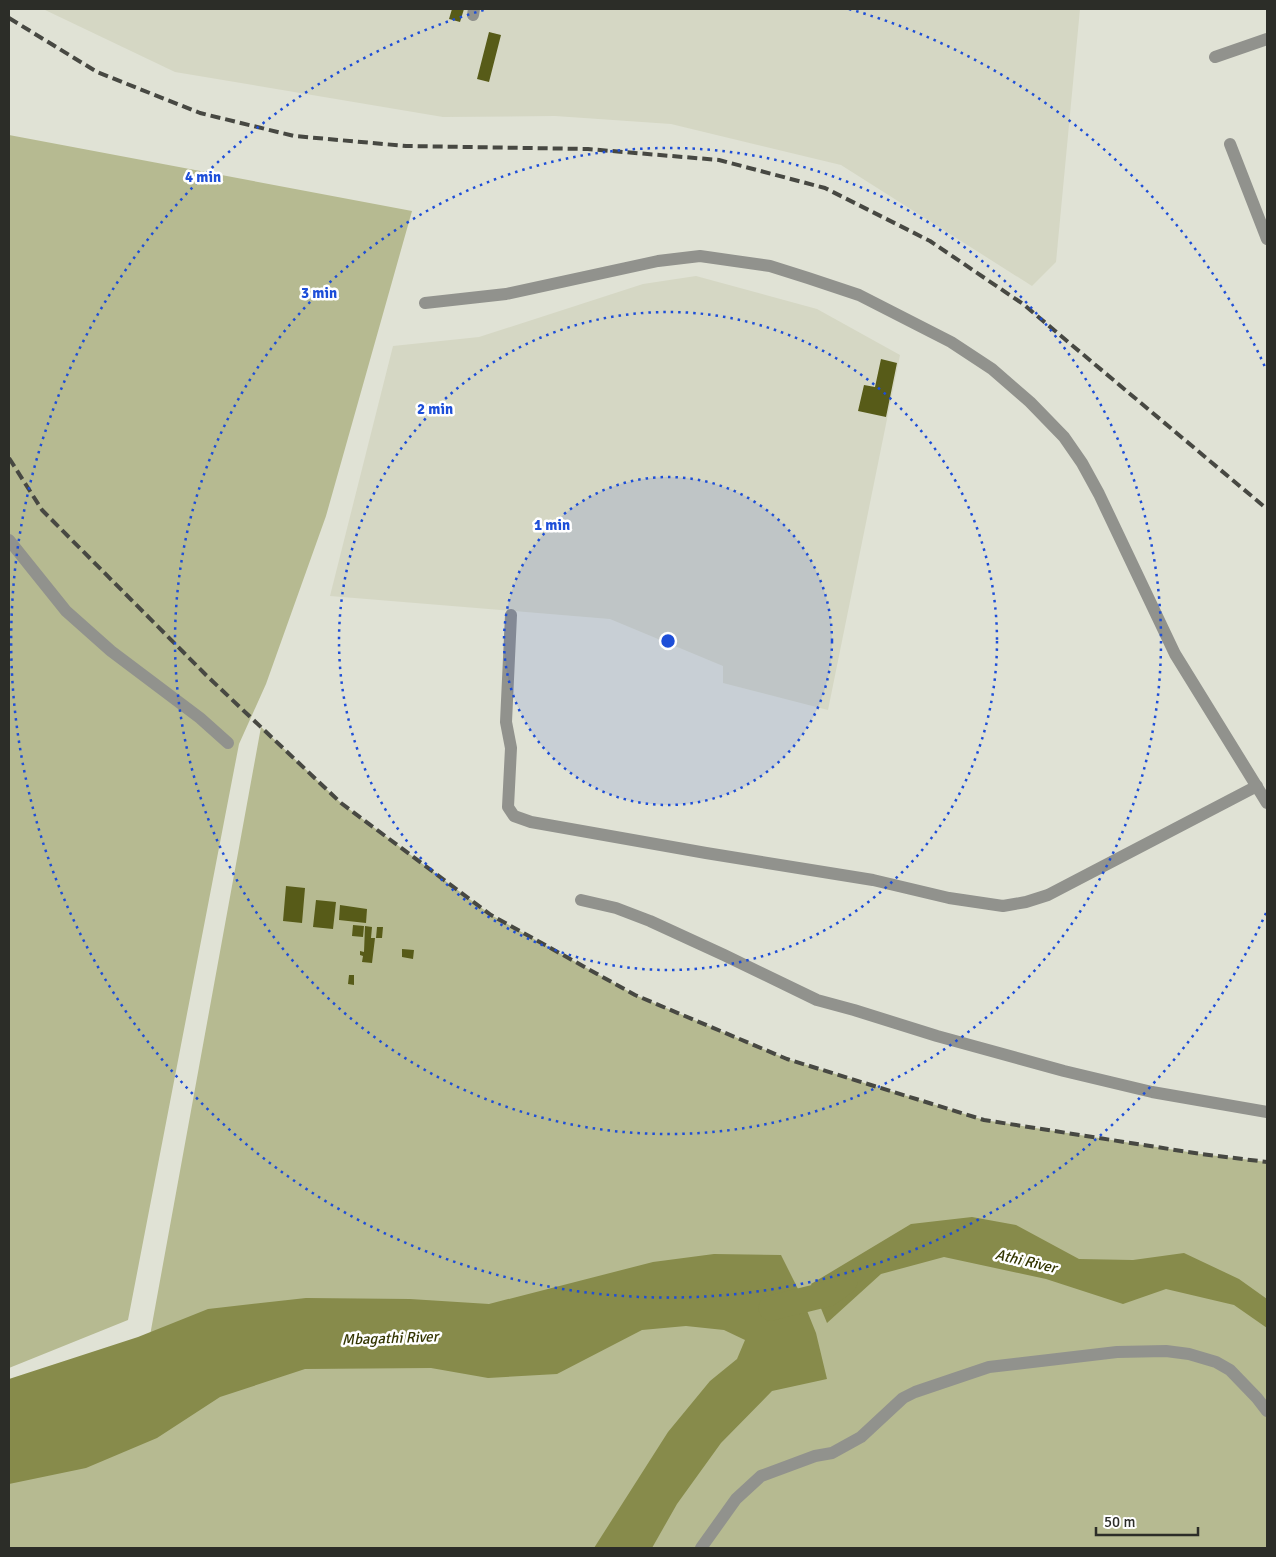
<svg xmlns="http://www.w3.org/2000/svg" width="1276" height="1557" viewBox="0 0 1276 1557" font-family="Signika,sans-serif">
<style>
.built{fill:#d5d7c4}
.green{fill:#b6ba91}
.water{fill:#878b4b}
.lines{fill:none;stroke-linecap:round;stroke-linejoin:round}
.river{stroke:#878b4b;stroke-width:25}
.building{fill:#575b18}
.minor{stroke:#91928d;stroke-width:12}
.rail{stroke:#474842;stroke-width:4;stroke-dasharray:10 5;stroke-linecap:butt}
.ring{fill:none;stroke:#1d4ed8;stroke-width:2.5;stroke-dasharray:2.5 5}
.labels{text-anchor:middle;stroke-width:5;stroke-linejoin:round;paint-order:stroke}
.water-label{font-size:15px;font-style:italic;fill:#333500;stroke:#fff}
.centre{fill:#1d4ed8;stroke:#fff;stroke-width:2.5}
.ring-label{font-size:15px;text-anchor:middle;font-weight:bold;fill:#1d4ed8;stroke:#fff;stroke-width:5;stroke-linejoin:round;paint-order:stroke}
</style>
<rect width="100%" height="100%" fill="#e0e2d5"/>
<path class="built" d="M43,9H1080L1056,262L1032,286L841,165L671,124L555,116L443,117L175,72Z
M696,276L817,309L900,355L828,710L723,683V666L610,619L330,596L393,346L479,337L643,284Z"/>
<path class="green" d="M9,135L412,211L326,516L266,684L239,744L128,1320L9,1368Z
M261,727L341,803L491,915L635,995L787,1059L984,1120L1201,1154L1267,1162V1548H9V1451L149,1341Z"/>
<path class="water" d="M972,1217L1016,1225L1079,1259L1133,1260L1184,1253L1239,1279L1267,1299V1328L1234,1305L1166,1289L1123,1304L1046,1279L944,1257L881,1274L827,1323L811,1284L911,1224Z
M714,1254L781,1255L799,1291L816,1333L827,1379L772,1391L721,1443L677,1504L652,1548H594L668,1432L710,1381L737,1359L745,1340L724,1330L686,1326L642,1330L557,1374L488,1378L431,1368L305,1369L220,1397L157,1438L86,1468L9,1484V1379L138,1337L208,1309L306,1298L410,1299L489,1304L653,1262Z"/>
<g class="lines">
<path class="river" d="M771,1308L828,1294L845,1282"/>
</g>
<path class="building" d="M452,9H464L460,22L449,19Z
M489,32L501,35L489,82L477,79Z
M881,359L897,363L886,417L858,411L864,385L875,387Z
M286,886L305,888L302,923L283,921Z
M316,900L336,902L333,929L313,927Z
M340,905L367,909L366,923L339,920Z
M353,925L364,926L363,937L352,936Z
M365,926L372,927L371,938H375L372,963L362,962L363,956L360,955V951L364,952Z
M377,927H383L382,938H376Z
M402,949L414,950L413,959L402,957Z
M349,975H354V985L348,984Z"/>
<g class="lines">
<path class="minor" d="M473,15L474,9
M1215,57L1267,39
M1230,144L1267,239
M425,303L506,294L658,261L700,256L770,266L808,278L859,295L951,342L992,369L1030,402L1064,437L1082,463L1099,494L1175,654L1267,803
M9,540L66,611L111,651L200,718L228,743
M511,615L506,722L511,748L508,807L514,816L531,822L706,853L873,880L949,898L1003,906L1026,902L1048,895L1257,786
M581,900L616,908L650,921L724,955L817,1000L854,1010L937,1036L1064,1071L1152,1092L1267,1112
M701,1548L736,1499L761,1476L815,1456L832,1453L861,1437L903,1398L915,1392L989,1367L1117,1352L1166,1351L1189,1354L1216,1362L1230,1370L1257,1398L1267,1411"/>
<path class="rail" d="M9,18L97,72L200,113L294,136L406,146L588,149L719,160L825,188L930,241L1023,304L1267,509
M9,458L42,510L206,675L341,803L491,915L635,995L787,1059L984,1120L1201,1154L1267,1162"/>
</g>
<circle cx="668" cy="641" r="164" fill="#1d4ed8" fill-opacity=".12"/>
<g class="ring">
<circle cx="668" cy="641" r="164"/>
<circle cx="668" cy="641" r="329"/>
<circle cx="668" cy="641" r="493"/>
<path d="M1266 913A657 657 0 1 1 487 9M849 9A657 657 0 0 1 1266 369"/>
</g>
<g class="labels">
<g class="water-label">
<text transform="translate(1026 1261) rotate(13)" y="5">Athi River</text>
<text transform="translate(390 1338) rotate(-2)" y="5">Mbagathi River</text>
</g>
</g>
<circle cx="668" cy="641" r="8" class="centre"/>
<g class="ring-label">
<text x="203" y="182">4 min</text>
<text x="319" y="298">3 min</text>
<text x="435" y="414">2 min</text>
<text x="552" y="530">1 min</text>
</g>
<rect width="1276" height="1557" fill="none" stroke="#2c2d28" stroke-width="20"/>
<path d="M1096 1527v8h102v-8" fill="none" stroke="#2c2d28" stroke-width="2.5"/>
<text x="1104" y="1527" font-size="15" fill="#2c2d28" stroke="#ffffff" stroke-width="4" paint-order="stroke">50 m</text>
</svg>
